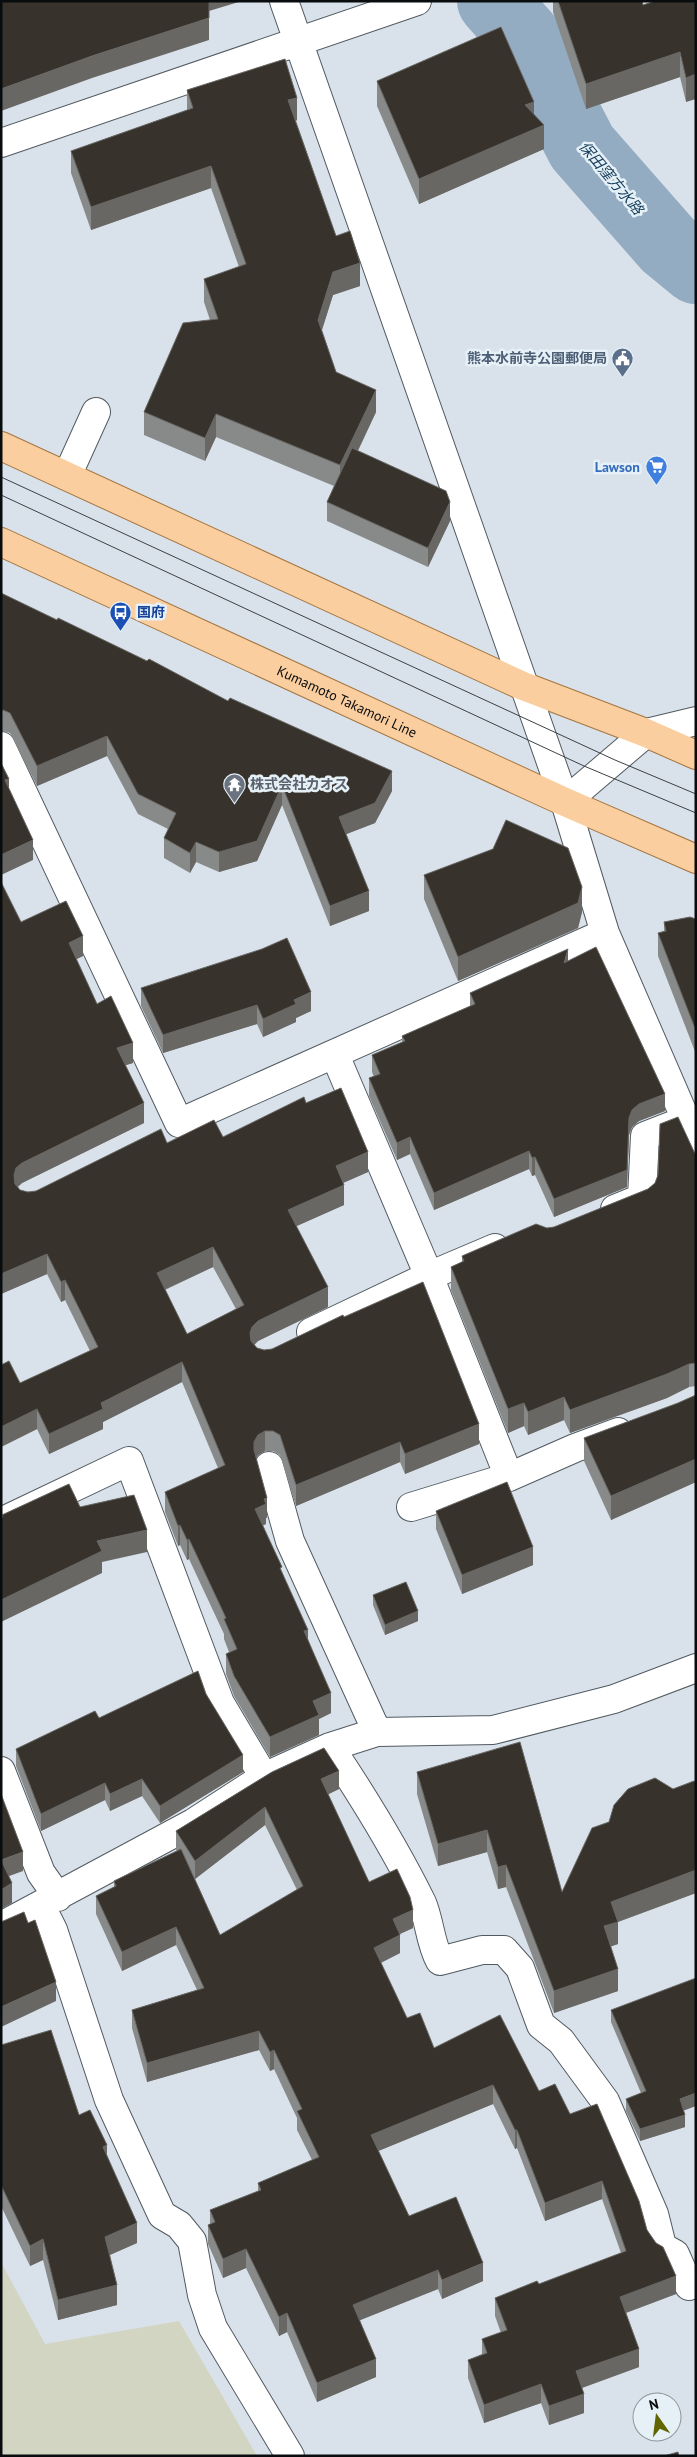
<svg xmlns="http://www.w3.org/2000/svg" width="697" height="2457" viewBox="0 0 697 2457" font-family="'PT Sans','Noto Sans JP',sans-serif">
<style>
.green{fill:#d2d5c2}
.lines{fill:none;stroke-linecap:round;stroke-linejoin:round}
.river{stroke:#94acc2;stroke-width:72}
.minor-casing{stroke:#525a61;stroke-width:30}
.major-casing{stroke:#a47541;stroke-width:30}
.minor{stroke:#fff;stroke-width:28}
.major{stroke:#face9e;stroke-width:28}
.tram{stroke:#3c4144;stroke-width:1}
.wall{fill:#888a8a;fill-rule:evenodd}
.shaded-wall{fill:#686764}
.building{fill:#37322b;stroke:#686764;fill-rule:evenodd}
.labels{text-anchor:middle;stroke-width:5;stroke-linejoin:round;paint-order:stroke}
.service-label{font-size:14px;font-weight:bold;fill:#4e5e75;stroke:#e6f0f7;text-anchor:end}
.shop-label{font-size:14px;font-weight:bold;fill:#366cbe;stroke:#e6f0f7;text-anchor:end}
.transit-label{font-size:14px;font-weight:bold;fill:#164399;stroke:#e6f0f7;text-anchor:start}
.street-label{font-size:14px;fill:#090c0e;stroke:#e6f0f7}
.worship-label{font-size:14px;font-weight:bold;fill:#5b616d;stroke:#e6f0f7;text-anchor:start}
.water-label{font-size:15px;font-style:italic;fill:#133c5b;stroke:#e6f0f7}
</style>
<rect width="100%" height="100%" fill="#d9e2ea"/>
<path class="green" d="M1,2262L45,2344L179,2321L257,2456H1Z"/>
<g class="lines">
<path class="river" d="M493,1L525,37L582,147L668,245L696,268"/>
<defs>
<path id="minor" d="M284,1L565,802L605,933L696,1143
M1,143L417,1
M67,476L96,412
M1,746L179,1123L605,933
M565,802L646,733L696,721
M335,1055L429,1276L509,1477
M615,1209L642,1198L645,1136L686,1120
M311,1332L429,1276L495,1248
M269,1466L290,1541L377,1732
M411,1507L509,1477L575,1448L618,1432
M1,1522L129,1461L220,1703L264,1777
M330,1747C364,1798 395,1848 422,1903C430,1922 430,1943 440,1961L482,1950H504L520,1968L541,2025L561,2041L605,2101L654,2214L661,2242L664,2248L675,2254L689,2286
M1,1771L41,1873L58,1897
M41,1906L53,1930L109,2100L162,2215L179,2225L192,2241L202,2295L213,2328L290,2456
M1,1926L193,1823L264,1777L330,1747L377,1732L493,1730L614,1699L696,1668"/>
<g id="major">
<path d="M1,446L523,686L646,733L696,755"/>
<path id="s1" d="M1,542L565,802L696,859"/>
</g>
</defs>
<use href="#minor" class="minor-casing"/>
<use href="#major" class="major-casing"/>
<use href="#minor" class="minor"/>
<use href="#major" class="major"/>
<path class="tram" d="M1,477L615,760L696,794
M1,495L584,766L696,813"/>
</g>
<path class="wall" d="M553,1H642L643,5L696,1L686,102L680,77L586,109L553,12Z
M377,81L534,114L544,149L419,204L377,106Z
M187,90L297,120L296,121L336,236L360,286L333,295L322,330L336,372L376,412L358,451L450,521L428,567L327,521V502L334,486L216,437L205,461L144,435V412L210,320L204,302V279L239,267L211,188L91,230L71,173V151L187,110Z
M1,593L392,791L375,823L346,834L369,911L330,926L282,805L257,861L219,872L196,862L190,873L164,858V838L168,829L138,814L107,756L37,786L10,733L3,731H1Z
M424,875L582,912L578,928L458,981L424,899Z
M696,919V1054L658,956V933L664,931V922Z
M21,922L83,956L76,959L97,1004L133,1063L125,1065L144,1123L22,1183L18,1187L20,1190L28,1192L36,1191L167,1143L223,1137L306,1103L368,1172L343,1183L344,1205L296,1226L328,1307L258,1341L254,1345L257,1348L264,1350L272,1349L344,1317L479,1444L405,1474L400,1462L296,1506L280,1455L273,1451H265L258,1455L256,1458L267,1518H266V1524L263,1525L282,1572L308,1639L331,1713L319,1719V1735L270,1757L234,1696L226,1674V1654L229,1652L224,1639V1634L189,1559L187,1560L180,1545L178,1546L165,1512V1492L218,1468L182,1382L103,1422V1429L49,1454L37,1429L1,1447V1365L20,1383L90,1351L65,1300L61,1302L47,1274L1,1294ZM213,1267L236,1309L187,1334L165,1290Z
M568,961L665,1111L639,1121L632,1127L629,1135L627,1187L554,1217L535,1175L532,1176L529,1169L434,1210L410,1154L397,1160L369,1096V1078L374,1077L372,1072V1055L402,1042V1036L470,1006V993Z
M141,988L311,1011L296,1018V1022L263,1037L257,1024L163,1053L141,1006Z
M696,1156V1386L689,1387L667,1398L570,1433L564,1420L528,1435L524,1426L508,1433L451,1290V1267L462,1262V1256L547,1228L554,1227L648,1189Z
M696,1395V1482L611,1520L584,1461V1438L678,1403Z
M436,1511L533,1565L462,1594L436,1529Z
M373,1595L418,1621L385,1635L373,1605Z
M206,1694L243,1772L160,1823L142,1796L110,1811L105,1800L41,1831L16,1766V1749L99,1718Z
M272,1772L339,1789L328,1794L369,1882L413,1928L400,1934V1953L381,1963L407,2018L434,2048L539,2091L570,2114L647,2230L676,2294L626,2313L639,2367L582,2388L584,2413L549,2425L541,2403L484,2423L468,2378V2360L482,2354V2339L501,2333L495,2316V2298L539,2284L621,2253L602,2199L545,2221L517,2148L515,2149L493,2104L378,2151L409,2216L483,2281L442,2299L438,2289L360,2320L376,2377L317,2402L287,2332L279,2336L246,2268L223,2278L208,2244V2225L210,2224V2210L258,2191V2183L312,2160L297,2130V2118L274,2069L270,2071L259,2050L147,2082L132,2028V2010L197,1990L176,1945L122,1971L96,1914V1896L114,1887V1881L177,1851L176,1850V1831ZM265,1825L297,1890L220,1935L195,1879Z
M417,1772L562,1892L609,1822L673,1789L696,1782V1893L618,1922V1944L611,1946L618,1991L554,2013L506,1887L498,1889L487,1852L438,1866L417,1794Z
M611,2010L685,2127L640,2141L626,2111V2099L641,2093L611,2022Z
M1,2045L79,2115L107,2155L137,2243L110,2255L117,2305L58,2320L43,2260L30,2266L1,2206Z"/>
<path class="shaded-wall" d="M209,1H242L209,11Z
M209,18V40L92,78L1,111V89L92,56Z
M680,52V77L586,109V84Z
M696,74V99L686,102V78Z
M297,98V120L288,123V100Z
M534,102V127L525,105Z
M544,125V149L419,204V179Z
M211,166V188L91,230V207Z
M360,263V286L333,295L318,342V320L333,272Z
M376,390V412L340,488V465Z
M216,414V437L205,461V438Z
M450,502V521L428,567V548Z
M107,736V756L37,786V766Z
M392,771V791L375,823L339,837V817Z
M9,779V799L5,780Z
M282,785V805L257,861L219,872V852Z
M33,840V860L1,875V855Z
M196,842V862L190,873V853Z
M582,887V912L578,928L458,981V957Z
M369,891V911L330,926V906Z
M83,936V956L69,963V943Z
M568,949V967L564,963Z
M311,992V1011L296,1018V1022L263,1037V1019L294,1000Z
M257,1005V1024L163,1053V1035Z
M133,1043V1063L117,1068V1048Z
M665,1094V1111L639,1121L632,1127L629,1135L627,1187L554,1217V1199L629,1118L632,1110L639,1104Z
M144,1103V1123L22,1183L16,1188L14,1175L16,1168L22,1163Z
M410,1137V1154L397,1160V1143Z
M529,1151V1169L434,1210V1193Z
M368,1152V1172L336,1186V1166Z
M535,1157V1175L532,1176V1158Z
M344,1185V1205L288,1230V1210Z
M213,1247V1267L157,1293V1273Z
M47,1254V1274L1,1294V1274Z
M65,1280V1300L61,1302V1282Z
M328,1287V1307L258,1341L252,1347L250,1333L252,1327L258,1321Z
M182,1362V1382L103,1422V1429L49,1454V1434L101,1403Z
M689,1364V1387L667,1398L570,1433V1410Z
M564,1397V1420L528,1435V1412Z
M524,1403V1426L508,1433V1409Z
M37,1409V1429L1,1447V1427Z
M479,1424V1444L405,1474V1454Z
M265,1431V1451L258,1455L254,1462V1442L258,1435Z
M400,1442V1462L296,1506V1485Z
M696,1459V1482L611,1520V1496Z
M267,1498V1518H266V1524L255,1529V1509L264,1499Z
M180,1525V1545L178,1546V1526Z
M147,1530V1552L102,1562V1573L1,1622V1600L97,1541Z
M189,1539V1559L187,1560V1540Z
M533,1547V1565L462,1594V1575Z
M418,1611V1621L385,1635V1625Z
M308,1630V1650L304,1631Z
M331,1693V1713L319,1719V1735L270,1757V1737L313,1701Z
M243,1755V1772L160,1823V1806Z
M339,1771V1789L321,1798V1779Z
M142,1779V1796L110,1811V1794Z
M105,1783V1800L41,1831V1814Z
M265,1807V1825L195,1879V1861Z
M487,1830V1852L438,1866V1844Z
M23,1852V1871L1,1879V1860Z
M506,1865V1887L498,1889V1867Z
M696,1870V1893L612,1924L618,1922V1944L604,1949V1926L611,1902Z
M12,1883V1903L1,1909V1890Z
M413,1910V1928L393,1937V1919Z
M176,1927V1945L122,1971V1952Z
M400,1935V1953L374,1966V1948Z
M618,1969V1991L554,2013V1991Z
M56,1982V2001L1,2027V2007Z
M259,2031V2050L147,2082V2063Z
M274,2050V2069L270,2071V2052Z
M493,2085V2104L371,2154V2135Z
M696,2093V2106L680,2112V2099Z
M685,2115V2127L640,2141V2129Z
M515,2130H517V2148L515,2149Z
M107,2145V2165L103,2147Z
M602,2181V2199L545,2221V2203Z
M137,2223V2243L105,2257V2237Z
M43,2239V2260L30,2266V2246Z
M246,2249V2268L223,2278V2259Z
M483,2263V2281L442,2299V2280Z
M438,2270V2289L353,2323V2305Z
M676,2276V2294L620,2315V2297Z
M117,2285V2305L58,2320V2300Z
M287,2313V2332L279,2336V2317Z
M639,2349V2367L576,2390V2371Z
M376,2359V2377L317,2402V2383Z
M541,2384V2403L484,2423V2405Z
M584,2394V2413L549,2425V2406Z"/>
<path class="building" d="M1,1H209V18L92,56L1,89Z
M558,1H642L643,5L655,1H696V74L686,78L680,52L586,84Z
M501,27L534,102L525,105L544,125L419,179L377,81Z
M285,59L297,98L288,100L336,236L350,231L360,263L333,272L318,320L336,372L376,390L340,465L216,414L205,438L144,412L183,323L218,319L204,279L246,264L211,166L91,207L71,151L193,108L187,90Z
M352,448L446,491L450,502L428,548L327,502Z
M1,593L57,620L58,618L147,661L149,659L228,701L230,698L392,771L375,803L339,817L369,891L330,906L282,785L257,841L219,852L196,842L190,853L164,838L176,813L138,794L107,736L37,766L10,713L3,710L1,711Z
M1,763L9,779L5,780L33,840L1,855Z
M506,820L568,848L582,887L578,903L458,957L424,875L493,849Z
M1,882L21,922L66,901L83,936L69,943L97,1004L111,996L133,1043L117,1048L144,1103L22,1163L16,1168L14,1175L15,1184L20,1190L28,1192L36,1191L161,1129L167,1143L214,1120L223,1137L304,1097L306,1103L341,1088L368,1152L336,1166L344,1185L288,1210L328,1287L258,1321L252,1327L250,1333L251,1341L257,1348L264,1350L272,1349L343,1315L344,1317L423,1282L479,1424L405,1454L400,1442L296,1485L280,1435L273,1431H265L258,1435L254,1442V1450L267,1498L264,1499L266,1504L255,1509L282,1567L280,1568L308,1630L304,1631L331,1693L313,1701L319,1715L270,1737L234,1676L226,1654L237,1649L224,1619L226,1618L189,1539L187,1540L180,1525L178,1526L165,1492L225,1465L182,1362L101,1403L103,1409L49,1434L37,1409L1,1427V1365L9,1361L20,1383L98,1347L65,1280L61,1282L47,1254L1,1274ZM213,1247L244,1305L187,1334L157,1273Z
M690,917L696,919V1031L658,933L666,931L664,922Z
M287,938L311,992L294,1000L296,1004L263,1019L257,1005L163,1035L141,988L262,949Z
M596,947L665,1094L639,1104L632,1110L629,1118L627,1170L554,1199L535,1157L532,1158L529,1151L434,1193L410,1137L397,1143L369,1078L380,1074L372,1055L405,1041L402,1036L475,1004L470,993L568,949L564,963Z
M678,1117L696,1156V1363L689,1364L667,1374L570,1410L564,1397L528,1412L524,1403L508,1409L451,1267L464,1261L462,1256L536,1224L547,1228L554,1227L648,1189L655,1183L658,1175L660,1124Z
M696,1395V1459L611,1496L584,1438L678,1403Z
M507,1482L533,1547L462,1575L436,1511Z
M69,1484L80,1507L134,1495L147,1530L97,1541L102,1551L1,1600V1518L3,1517L2,1515Z
M406,1582L418,1611L385,1625L373,1595Z
M198,1671L206,1694L243,1755L160,1806L142,1779L110,1794L105,1783L41,1814L16,1749L95,1711L99,1718Z
M520,1742L562,1892L592,1828L609,1822L614,1805L628,1789L655,1778L673,1789L694,1781L696,1782V1870L611,1902L618,1922L604,1926L618,1969L554,1991L506,1865L498,1867L487,1830L438,1844L417,1772Z
M324,1748L339,1771L321,1779L369,1882L397,1869L410,1897L413,1910L393,1919L400,1935L374,1948L407,2018L420,2013L434,2048L500,2015L539,2091L555,2084L570,2114L597,2104L639,2201L647,2230L656,2243L663,2247L676,2276L620,2297L639,2349L576,2371L584,2394L549,2406L541,2384L484,2405L468,2360L487,2353L482,2339L507,2330L495,2298L537,2281L539,2284L626,2251L602,2181L545,2203L517,2130H515L493,2085L371,2135L409,2216L456,2197L483,2263L442,2280L438,2270L353,2305L376,2359L317,2383L287,2313L279,2317L246,2249L223,2259L208,2225L215,2222L210,2210L261,2190L258,2183L319,2157L297,2111L302,2109L274,2050L270,2052L259,2031L147,2063L132,2010L204,1988L176,1927L122,1952L96,1896L116,1886L114,1881L181,1849L220,1935L303,1886L265,1807L195,1861L176,1831L272,1772Z
M1,1794L23,1852L1,1860Z
M1,1860L12,1883L1,1890Z
M24,1912L28,1923L35,1920L56,1982L1,2007V1922Z
M696,1978V2093L680,2099L685,2115L640,2129L626,2099L646,2091L611,2010Z
M51,2030L79,2115L90,2110L107,2145L103,2147L137,2223L105,2237L117,2285L58,2300L43,2239L30,2246L1,2185V2045Z
M678,2452L679,2456H664Z"/>
<defs>
<symbol id="civic-pin" viewBox="-11 -11 22 30"><path d="M0 17L-7.5 6A9.5 9.5 0 1 1 7.5 6Z" fill="#5c6f8a" stroke="#e6f0f7"/><path d="M-.6-6.5H3V-4.5H.6V-3L4-1V1h2V6H-6V1h2V-1L-.6-3ZM-1.2 2.5V6h2.4V2.5Z" fill="#fff"/></symbol>
<symbol id="supermarket-pin" viewBox="-11 -11 22 30"><path d="M0 17L-7.5 6A9.5 9.5 0 1 1 7.5 6Z" fill="#3f7fe0" stroke="#e6f0f7"/><path d="M-6-5.5h2.5l.6 2H6L4.5 2H-2.5L-4.4-4H-6ZM-1.5 3.2a1.3 1.3 0 1 0 .1 0ZM3 3.2a1.3 1.3 0 1 0 .1 0Z" fill="#fff"/></symbol>
<symbol id="bus-pin" viewBox="-11 -11 22 30"><path d="M0 17L-7.5 6A9.5 9.5 0 1 1 7.5 6Z" fill="#1a4fb4" stroke="#e6f0f7"/><path d="M-5-6H5V4H4V6H2V4H-2V6H-4V4H-5ZM-3.5-4V0h7V-4ZM-3.5 1.2v1.5H-2V1.2ZM2 1.2v1.5H3.5V1.2Z" fill="#fff"/></symbol>
<symbol id="temple-pin" viewBox="-11 -11 22 30"><path d="M0 17L-7.5 6A9.5 9.5 0 1 1 7.5 6Z" fill="#6b7280" stroke="#e6f0f7"/><path d="M0-6L5-2H3V0L6.5 2.5H4V6H1.5V3h-3V6H-4V2.5H-6.5L-3 0V-2H-5Z" fill="#fff"/></symbol>
</defs>
<g fill-rule="evenodd">
<use href="#civic-pin" x="610" y="346" width="25" height="34"/>
<use href="#supermarket-pin" x="644" y="454" width="25" height="34"/>
<use href="#bus-pin" x="108" y="600" width="25" height="34"/>
<use href="#temple-pin" x="222" y="772" width="25" height="34"/>
</g>
<g class="labels">
<g class="service-label">
<text x="607" y="363">熊本水前寺公園郵便局</text>
</g>
<g class="shop-label">
<text x="640" y="472">Lawson</text>
</g>
<g class="transit-label">
<text x="137" y="617">国府</text>
</g>
<g class="street-label">
<text dy="5" stroke="none"><textPath href="#s1" startOffset="381">Kumamoto Takamori Line</textPath></text>
</g>
<g class="worship-label">
<text x="250" y="789">株式会社カオス</text>
</g>
<g class="water-label">
<text transform="translate(611 178) rotate(50)" y="5">保田窪方水路</text>
</g>
</g>
<rect width="697" height="2457" fill="none" stroke="#090c0e" stroke-width="5"/>
<g transform="translate(657 2417) rotate(346)"><circle r="24" fill="#e6f0f7" stroke="#8e959a"/>
<path d="M0-4L9 19L0 12L-9 19Z" fill="#616502"/>
<text y="-8" font-size="14" font-weight="bold" text-anchor="middle" fill="#090c0e">N</text>
</g>
</svg>
